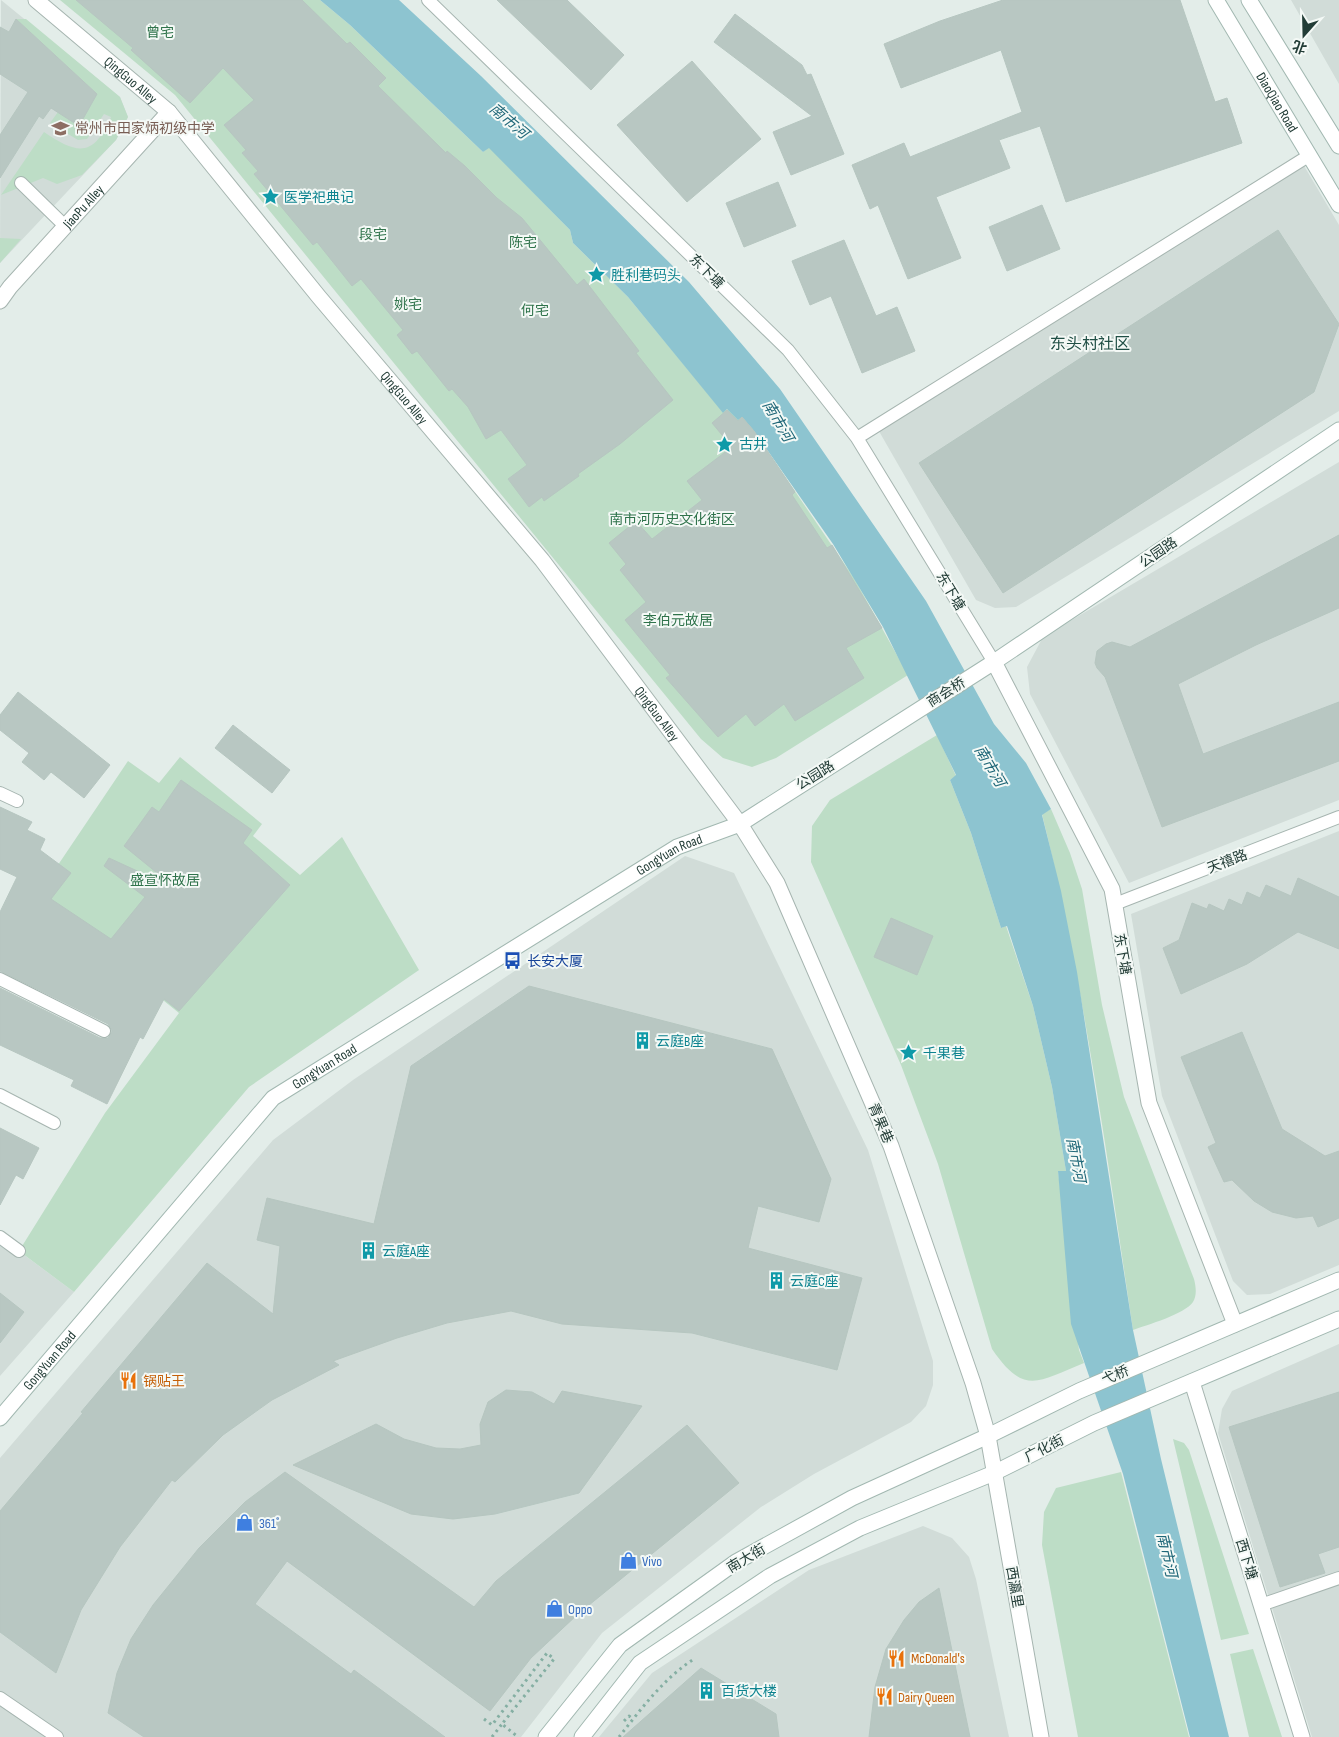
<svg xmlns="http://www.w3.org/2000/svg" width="1339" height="1737" viewBox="0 0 1339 1737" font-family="'Sofia Sans Condensed','Noto Sans SC',sans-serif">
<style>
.built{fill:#d1dcd8}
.green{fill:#bdddc6}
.water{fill:#8dc4d0}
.building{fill:#b8c7c2;stroke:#b6c6c0}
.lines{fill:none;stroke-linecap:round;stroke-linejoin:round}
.lane-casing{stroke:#a6b5b0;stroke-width:14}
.street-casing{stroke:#a6b5b0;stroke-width:17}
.secondary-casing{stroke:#a2b8b1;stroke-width:17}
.path{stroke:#85afa3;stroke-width:3;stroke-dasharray:2.5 4;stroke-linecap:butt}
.lane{stroke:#fff;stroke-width:12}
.street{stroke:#fff;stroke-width:15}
.secondary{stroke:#fff;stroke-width:15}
.labels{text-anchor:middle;stroke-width:4;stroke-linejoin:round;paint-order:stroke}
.park-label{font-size:14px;fill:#2f734b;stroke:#f4f9f6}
.street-label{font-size:14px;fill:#233d37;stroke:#f4f9f6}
.education-label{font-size:14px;fill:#785e54;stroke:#f4f9f6;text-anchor:start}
.culture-label{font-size:14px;fill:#0d838f;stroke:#f4f9f6;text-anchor:start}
.transit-label{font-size:14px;fill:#164399;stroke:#f4f9f6;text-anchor:start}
.food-label{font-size:14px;fill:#c56008;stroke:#f4f9f6;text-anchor:start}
.shop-label{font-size:14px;fill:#366cbe;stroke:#f4f9f6;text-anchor:start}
.water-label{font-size:15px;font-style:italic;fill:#1f6778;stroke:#f4f9f6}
.quarter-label{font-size:16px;fill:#204f45;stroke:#f4f9f6}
</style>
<rect width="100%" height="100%" fill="#e3ede9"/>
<path class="built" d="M1,0L120,97L128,117L116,140L0,263Z
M1291,0H1339V84Z
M1300,159L1339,225V411L1016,607L995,608L976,600L876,426Z
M1339,462V800L1129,883L1030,694L1027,667L1043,637Z
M1339,831V1265L1270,1294L1247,1295L1233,1281L1162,1096L1131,914Z
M685,856L734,873L868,1150L933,1361V1385L926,1406L911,1422L814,1474L761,1507L602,1633L521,1737H0V1458L273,1140L353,1080Z
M0,1237L74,1292L0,1376Z
M1339,1344V1737H1312L1218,1433L1222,1409L1232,1391Z
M923,1526L952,1538L969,1557L976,1579L1009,1737H599L652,1673L809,1570Z"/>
<path class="green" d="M60,0H320L350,25L483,152L489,147L570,230L573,243L628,297L723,412L727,409L742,417L754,431L854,578L908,675L776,758L752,767L723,758L701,739L175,95Z
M16,19H26L120,97L128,117L116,140L82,175L57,184L43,178L1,195L44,132C79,156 94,156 111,117L104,114L87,139L78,140L50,123L58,112L97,94Z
M0,238L21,239L0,263Z
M937,735L956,776L950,780L971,833L1001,928L1006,926L1033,1006L1052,1087L1066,1171H1058L1079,1350L1084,1363C1038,1381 1025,1397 992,1349L938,1164L901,1065L811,862L812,826L830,800Z
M180,757L262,824L253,836L300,875L342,837L419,970L249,1087L74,1292L19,1251L105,1113L179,1013L123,968L27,911L128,761L159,783Z
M1051,809L1070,853L1082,889L1102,1005L1124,1097L1194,1279C1196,1287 1197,1295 1193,1302C1185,1314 1147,1325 1133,1330C1107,1157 1084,984 1042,814Z
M1173,1439L1184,1443L1189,1450L1249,1634L1221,1640Z
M1121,1472L1189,1737H1078L1042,1545L1044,1512L1056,1488Z
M1253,1649L1282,1737H1249L1230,1654Z"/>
<path class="water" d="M320,0H399L481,76L689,282L780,389L926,601L994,724L1026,763L1051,809L1042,815L1061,891L1077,972L1133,1330L1161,1459L1229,1737H1190L1123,1474L1071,1324L1058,1171H1066L1052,1087L1033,1006L1007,926L1001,928L971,833L950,780L956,775L883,627L833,544L754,431L742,417L738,420L727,409L723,413L628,297L573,243L570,230L489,148L483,152L350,25Z"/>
<path class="building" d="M76,0H302L347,44L350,42L386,78L378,86L446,153L447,151L465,166L497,198L522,218L577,285L584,279L639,351L636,353L673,400L620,444L578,474L579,476L544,501L542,497L529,507L508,479L527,465L501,430L486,439L468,407L452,389L449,391L417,351L412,354L397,335L403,330L361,279L352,286L317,242L313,245L254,174L258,171L242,153L246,150L224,125L254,100L223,68L190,103L131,50L133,48Z
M497,0H567L624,55L591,90Z
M1003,0H1180L1215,102L1227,98L1242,143L1066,202L1040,126L999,140L1010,168L936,197L961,258L908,279L878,205L870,209L852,165L904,143L910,157L1022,112L1001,50L901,88L884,44L940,21Z
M735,14L802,65L807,75L811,74L844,154L791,175L773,132L812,116L714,42Z
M16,19L97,94L79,126L51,108L43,119L39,116L0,178V135L28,92L0,74V27L9,32Z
M692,61L761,139L687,202L617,125Z
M778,182L796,226L744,247L726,203Z
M1042,205L1060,249L1007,271L989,227Z
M1278,230L1339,324L1314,392L1003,593L919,463Z
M844,240L876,316L897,307L915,351L862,373L831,296L810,305L792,261Z
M727,410L738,421L742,417L754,431L795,492L792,495L827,548L832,545L882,628L846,648L864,678L795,721L784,704L755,726L746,714L718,737L666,678L670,675L625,620L646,602L620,570L626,564L609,543L636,521L652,539L702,500L687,481L732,447L712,423Z
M1339,535V608L1256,645L1178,684L1203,754L1339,702V761L1162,827L1105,677L1097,668L1095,663L1097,651L1106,644L1112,642L1130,647Z
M18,692L110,765L84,798L51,772L44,780L22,762L29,753L0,730V715Z
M233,725L290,770L272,793L215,748Z
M181,780L252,830L243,843L290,885L179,1011L164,999L143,1039L140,1037L107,1104L71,1086L74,1080L0,1045V988L100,1038H108L112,1031L108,1024L0,971V912L17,877L0,869V807L32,822L27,830L45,839L40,850L71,873L51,899L111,939L145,897L104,866L109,858L159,881L162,877L124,846L152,807L159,812Z
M1298,878L1339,897V949L1298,932L1247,964L1181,994L1163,948L1179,940L1192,903L1207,909L1209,904L1224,911L1229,899L1242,905L1247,892L1260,898L1266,885L1291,896Z
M891,918L933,936L917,975L874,957Z
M529,986L772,1049L831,1179L819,1222L758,1206L748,1248L862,1278L837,1370L692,1333L562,1324L511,1311L447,1323L397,1338L333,1361L339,1365L272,1400L223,1435L175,1482L172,1480L120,1547L81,1610L56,1673L0,1632V1511L83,1413L81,1412L207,1263L273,1314L280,1246L257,1240L267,1198L374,1224L411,1066Z
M1242,1032L1282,1129L1325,1156L1339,1151V1218L1318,1227L1313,1216L1296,1218L1272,1212L1254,1201L1232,1180L1224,1182L1208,1147L1216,1143L1181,1057Z
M0,1128L39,1148L23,1179L16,1175L0,1205Z
M0,1293L24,1312L0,1343Z
M506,1390L532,1392L554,1404L562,1391L642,1406L579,1493L495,1514L453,1519L411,1514L293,1465L376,1424L404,1439L436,1448L460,1449L481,1445L480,1424L488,1402Z
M1339,1392V1547L1318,1554L1325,1573L1280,1587L1229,1427Z
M687,1425L739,1483L578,1614L531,1658L490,1711L287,1561L255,1604L351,1674L354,1670L445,1737H144L108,1713L117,1673L131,1639L153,1605L199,1548L245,1502L285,1472L474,1607L496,1581Z
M939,1588L970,1737H869L875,1687L886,1649L904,1620L919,1602Z
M701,1668L776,1714L779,1737H623Z"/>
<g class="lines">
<defs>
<path id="lane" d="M428,0L788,350L857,438L994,662
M21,183L65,226
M857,438L1310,155
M0,793L17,801
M1115,904L1339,817
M0,979L104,1031
M0,1095L54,1123
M0,1237L19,1251
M1261,1605L1339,1578
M0,1698L57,1737"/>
<g id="street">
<path id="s1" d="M36,0L169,112L319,297L542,560L740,824L777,883L891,1146L973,1383L988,1436L1041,1737"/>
<path id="s2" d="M0,301L10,287L169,112"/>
<path d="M994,662L1112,889L1149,1103L1235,1324"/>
<path d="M1192,1382L1302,1737"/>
</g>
<g id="secondary">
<path id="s3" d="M1216,0L1339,205"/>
<path d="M1249,0L1339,146"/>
<path id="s4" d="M0,1418L273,1098L677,847L740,824L994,662L1339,430"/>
<path d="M546,1737L620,1645L736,1562L852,1498L988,1436L1079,1391L1339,1280"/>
<path d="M582,1737L640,1663L770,1576L860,1528L994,1473L1094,1423L1339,1319"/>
</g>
</defs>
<use href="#lane" class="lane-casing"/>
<use href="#street" class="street-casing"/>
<use href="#secondary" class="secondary-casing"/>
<path class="path" d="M484,1719L492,1725L547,1653L554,1659L502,1724L518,1737
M624,1721L629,1716L633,1719
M492,1737L502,1724
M619,1737C641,1709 664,1678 694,1659"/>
<use href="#lane" class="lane"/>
<use href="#street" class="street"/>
<use href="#secondary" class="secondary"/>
</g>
<defs>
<symbol id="school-bare" viewBox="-9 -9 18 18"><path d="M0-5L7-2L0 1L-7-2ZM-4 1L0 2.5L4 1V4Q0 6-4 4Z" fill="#8d6e63" stroke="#f4f9f6" stroke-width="2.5" paint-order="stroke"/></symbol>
<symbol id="sight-bare" viewBox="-9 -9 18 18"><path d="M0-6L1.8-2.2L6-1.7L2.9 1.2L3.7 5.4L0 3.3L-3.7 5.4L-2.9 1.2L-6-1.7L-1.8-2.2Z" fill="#0f9aa8" stroke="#f4f9f6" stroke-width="2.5" paint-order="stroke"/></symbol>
<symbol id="bus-bare" viewBox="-9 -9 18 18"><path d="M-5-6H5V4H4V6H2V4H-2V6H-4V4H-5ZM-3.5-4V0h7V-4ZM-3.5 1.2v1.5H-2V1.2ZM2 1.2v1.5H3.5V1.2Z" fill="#1a4fb4" stroke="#f4f9f6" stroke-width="2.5" paint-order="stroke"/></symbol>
<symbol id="building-bare" viewBox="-9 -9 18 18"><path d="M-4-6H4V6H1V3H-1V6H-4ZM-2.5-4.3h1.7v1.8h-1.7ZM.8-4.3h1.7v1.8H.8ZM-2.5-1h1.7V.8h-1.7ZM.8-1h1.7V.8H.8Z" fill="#0f9aa8" stroke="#f4f9f6" stroke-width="2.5" paint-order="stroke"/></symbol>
<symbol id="restaurant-bare" viewBox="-9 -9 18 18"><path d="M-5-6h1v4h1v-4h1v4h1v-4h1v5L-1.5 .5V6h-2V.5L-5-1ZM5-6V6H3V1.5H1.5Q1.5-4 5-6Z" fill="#e8710a" stroke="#f4f9f6" stroke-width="2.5" paint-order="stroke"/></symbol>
<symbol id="shop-bare" viewBox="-9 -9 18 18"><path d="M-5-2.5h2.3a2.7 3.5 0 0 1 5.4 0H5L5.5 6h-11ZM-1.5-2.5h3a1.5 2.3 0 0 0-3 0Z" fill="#3f7fe0" stroke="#f4f9f6" stroke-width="2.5" paint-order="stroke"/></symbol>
</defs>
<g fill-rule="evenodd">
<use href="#school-bare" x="48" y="116" width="25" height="25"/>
<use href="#sight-bare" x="258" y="184" width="25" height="25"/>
<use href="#sight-bare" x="584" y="262" width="25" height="25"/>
<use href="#sight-bare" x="712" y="432" width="25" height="25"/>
<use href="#bus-bare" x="500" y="948" width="25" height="25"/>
<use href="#building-bare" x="630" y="1028" width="25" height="25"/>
<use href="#sight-bare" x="896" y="1040" width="25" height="25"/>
<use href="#building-bare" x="356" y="1238" width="25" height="25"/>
<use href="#building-bare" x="764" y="1268" width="25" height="25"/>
<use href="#restaurant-bare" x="116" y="1368" width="25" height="25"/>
<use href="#shop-bare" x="232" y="1510" width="25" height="25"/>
<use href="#shop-bare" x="616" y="1548" width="25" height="25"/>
<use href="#shop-bare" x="542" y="1596" width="25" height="25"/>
<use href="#restaurant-bare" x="884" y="1646" width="25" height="25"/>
<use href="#building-bare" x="694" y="1678" width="25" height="25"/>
<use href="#restaurant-bare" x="872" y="1684" width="25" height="25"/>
</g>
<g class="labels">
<g class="park-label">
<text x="160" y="37">曾宅</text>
<text x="373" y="239">段宅</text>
<text x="523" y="247">陈宅</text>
<text x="408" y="309">姚宅</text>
<text x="535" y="315">何宅</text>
<text x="672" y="524">南市河历史文化街区</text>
<text x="678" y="625">李伯元故居</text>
<text x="165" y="885">盛宣怀故居</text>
</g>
<g class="street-label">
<text dy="5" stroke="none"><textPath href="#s1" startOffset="124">QingGuo Alley</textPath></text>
<text dy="5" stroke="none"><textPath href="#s3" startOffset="119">DiaoQiao Road</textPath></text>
<text dy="5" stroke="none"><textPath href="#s2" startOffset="126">JiaoPu Alley</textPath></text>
<text transform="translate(707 271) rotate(44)" y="5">东下塘</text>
<text dy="5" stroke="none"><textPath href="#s1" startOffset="544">QingGuo Alley</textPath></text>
<text transform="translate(1158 552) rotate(-34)" y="5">公园路</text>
<text transform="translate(951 591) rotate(59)" y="5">东下塘</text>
<text transform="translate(946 692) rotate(-32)" y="5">商会桥</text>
<text dy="5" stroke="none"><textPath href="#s1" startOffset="949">QingGuo Alley</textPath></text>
<text transform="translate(815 775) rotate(-32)" y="5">公园路</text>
<text dy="5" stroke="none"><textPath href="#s4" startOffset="886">GongYuan Road</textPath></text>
<text transform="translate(1227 861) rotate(-21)" y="5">天禧路</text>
<text transform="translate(1123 954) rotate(80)" y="5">东下塘</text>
<text dy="5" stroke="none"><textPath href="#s4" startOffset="481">GongYuan Road</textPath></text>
<text transform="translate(881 1123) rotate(67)" y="5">青果巷</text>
<text dy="5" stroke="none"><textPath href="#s4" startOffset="76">GongYuan Road</textPath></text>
<text transform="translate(1115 1375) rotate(-23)" y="5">弋桥</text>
<text transform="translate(1044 1448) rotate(-27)" y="5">广化街</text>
<text transform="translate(746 1558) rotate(-31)" y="5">南大街</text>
<text transform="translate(1247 1559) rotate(73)" y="5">西下塘</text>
<text transform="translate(1015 1587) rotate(80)" y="5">西瀛里</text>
</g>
<g class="education-label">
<text x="75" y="133">常州市田家炳初级中学</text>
</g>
<g class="culture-label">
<text x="284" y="202">医学祀典记</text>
<text x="611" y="280">胜利巷码头</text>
<text x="739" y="449">古井</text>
<text x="656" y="1046">云庭B座</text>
<text x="923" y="1058">千果巷</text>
<text x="382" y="1256">云庭A座</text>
<text x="790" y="1286">云庭C座</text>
<text x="721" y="1696">百货大楼</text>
</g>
<g class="transit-label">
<text x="527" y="966">长安大厦</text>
</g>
<g class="food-label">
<text x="143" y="1386">锅贴王</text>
<text x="911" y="1663">McDonald's</text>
<text x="898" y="1702">Dairy Queen</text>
</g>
<g class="shop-label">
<text x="259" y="1528">361˚</text>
<text x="642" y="1566">Vivo</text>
<text x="568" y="1614">Oppo</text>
</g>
<g class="water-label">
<text transform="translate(509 121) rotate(40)" y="5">南市河</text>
<text transform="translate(778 421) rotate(59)" y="5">南市河</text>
<text transform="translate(990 766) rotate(59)" y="5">南市河</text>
<text transform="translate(1076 1160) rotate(79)" y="5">南市河</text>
<text transform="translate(1167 1555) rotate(77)" y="5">南市河</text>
</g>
<g class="quarter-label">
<text x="1090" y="349">东头村社区</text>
</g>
</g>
<g transform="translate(1304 35) rotate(200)" stroke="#f4f9f6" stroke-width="4" paint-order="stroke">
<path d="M0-4L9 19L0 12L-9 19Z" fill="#233d37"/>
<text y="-8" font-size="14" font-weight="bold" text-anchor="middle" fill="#233d37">北</text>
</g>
</svg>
